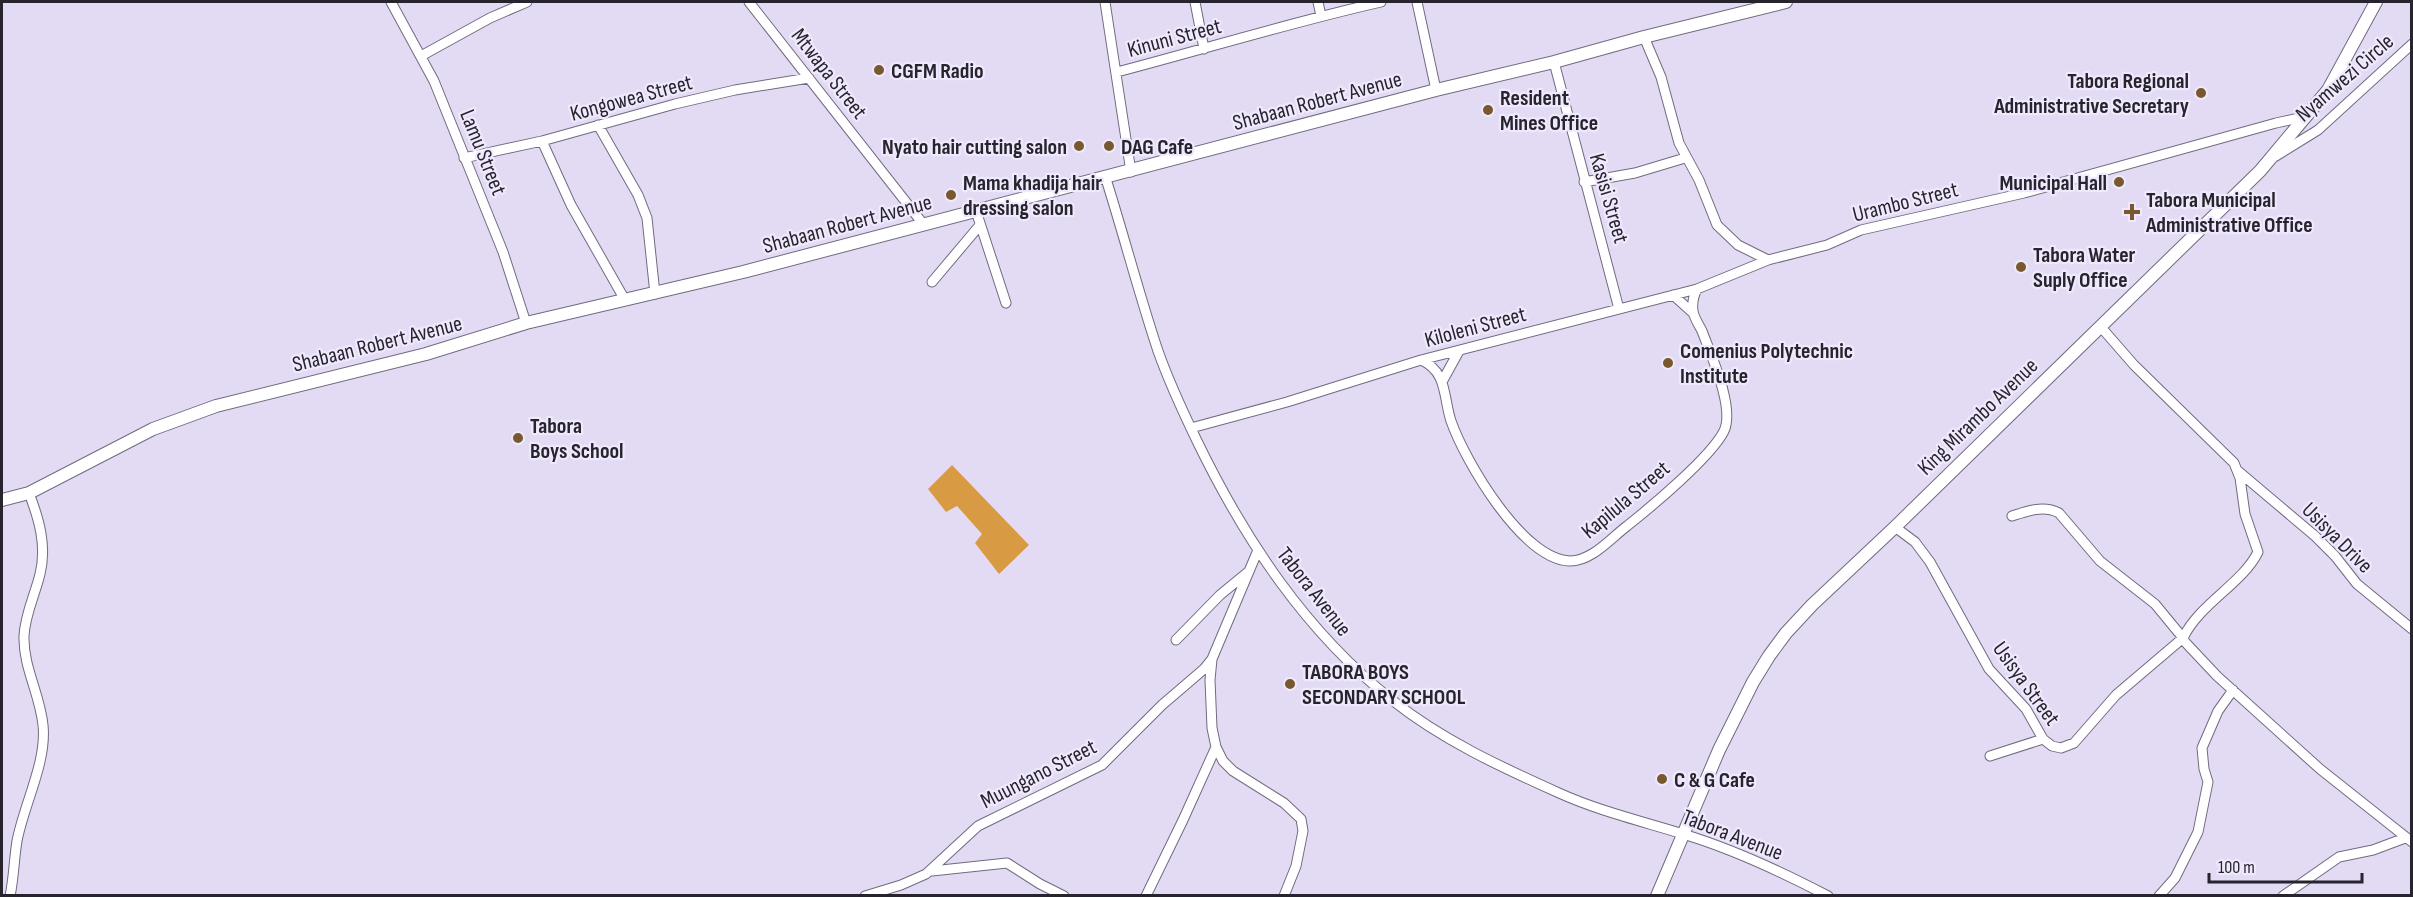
<svg xmlns="http://www.w3.org/2000/svg" width="2413" height="897" viewBox="0 0 2413 897" font-family="'Sofia Sans Condensed',sans-serif">
<style>
.forest{fill:#d99a44}
.lines{fill:none;stroke-linecap:round;stroke-linejoin:round}
.street-casing{stroke:#716a80;stroke-width:11}
.secondary-casing{stroke:#716a80;stroke-width:14}
.street{stroke:#fff;stroke-width:9}
.secondary{stroke:#fff;stroke-width:12}
.poi-dot{fill:#78582e;stroke:#f0e9fd;stroke-width:2}
.labels{text-anchor:middle;stroke-width:4.5;stroke-linejoin:round;paint-order:stroke}
.street-label{font-size:22px;fill:#27242d;stroke:#f0e9fd}
.poi-label{font-size:22px;font-weight:bold;fill:#27242d;stroke:#f0e9fd;text-anchor:start}
</style>
<rect width="100%" height="100%" fill="#e3dbf4"/>
<path class="forest" d="M952,465L1029,545L999,574L975,543L982,534L957,506L946,512L928,489Z"/>
<g class="lines">
<defs>
<path id="street" d="M391,2L434,81L503,252L526,323
M749,2L924,225
M1105,2L1131,172
M1195,2L1204,49
M1318,2L1321,16
M1417,2L1436,90
M1644,37L1661,77L1679,143L1699,180L1717,225L1738,245L1768,260L1827,245L1861,230L2024,193L2276,123L2308,116
M421,56L490,18L527,2
M1554,62L1619,309
M1117,72C1205,49 1292,22 1381,2
M598,125L638,195L647,218L655,294
M542,141L571,205L625,300
M2276,156L2318,130L2412,44
M464,158L542,141L675,104L735,90L809,78
M1106,179C1124,236 1139,294 1158,351C1169,382 1183,412 1197,441C1245,540 1306,632 1392,700C1442,740 1501,767 1559,793C1599,811 1641,821 1683,834C1733,849 1782,872 1828,896
M1584,182L1635,173L1685,158
M976,211L1006,303
M932,282L980,225
M1673,295L1693,313
M2100,326L2134,365L2234,463L2240,478L2245,514L2258,552C2243,583 2199,604 2183,638L2185,642L2217,676L2320,769L2412,842
M1421,360C1448,372 1443,397 1451,421C1465,461 1523,560 1570,561C1592,561 1611,538 1627,526C1651,507 1711,457 1724,431C1735,408 1711,355 1702,331C1699,325 1694,318 1693,311C1692,304 1694,295 1697,289
M1443,380L1459,351
M1191,428L1287,402L1421,360L1697,289L1768,260
M2238,471L2315,536L2335,556L2357,584L2412,629
M1895,527L1915,542L1930,562L1989,669L2026,709L2043,739L2052,746L2061,748L2074,743L2116,695L2183,638L2155,604L2100,561L2059,513C2043,505 2027,511 2012,516
M1258,550L1212,659L1210,680L1212,728L1216,747L1223,761L1233,771L1284,803L1301,819L1303,831L1296,866L1284,896
M1176,640L1220,595L1248,572
M1990,756L2043,739
M932,871L1007,863L1040,884L1064,896
M10,896C14,877 14,859 17,841C24,804 47,762 43,725C40,694 23,667 24,636C25,614 35,595 40,574C47,546 39,519 29,493
M865,896L901,885L926,874L978,826L1102,765L1162,705L1204,669L1212,659
M1146,896L1183,820L1216,747
M2159,896L2175,878L2198,832L2208,782L2204,769L2202,748L2218,711L2233,690
M2283,896L2339,857L2373,850L2405,838"/>
<path id="secondary" d="M2,500L29,493L153,429L216,406L426,354L526,323L743,272L1436,90L1554,62L1644,37L1786,2
M1657,896L1719,750L1753,682L1769,656L1786,633L1812,605L1895,527L2260,171L2328,90L2376,2"/>
</defs>
<use href="#street" class="street-casing"/>
<use href="#secondary" class="secondary-casing"/>
<use href="#street" class="street"/>
<use href="#secondary" class="secondary"/>
</g>
<g class="poi-dot">
<circle cx="879" cy="70" r="6"/>
<circle cx="2201" cy="93" r="6"/>
<circle cx="1488" cy="110" r="6"/>
<circle cx="1079" cy="146" r="6"/>
<circle cx="1109" cy="146" r="6"/>
<circle cx="2119" cy="182" r="6"/>
<circle cx="951" cy="195" r="6"/>
<path d="M2129 203h6v6h6v6h-6v6h-6v-6h-6v-6h6z"/>
<circle cx="2021" cy="267" r="6"/>
<circle cx="1668" cy="363" r="6"/>
<circle cx="518" cy="438" r="6"/>
<circle cx="1290" cy="684" r="6"/>
<circle cx="1662" cy="779" r="6"/>
</g>
<g class="labels">
<g class="street-label">
<text transform="translate(1174 37) rotate(-15)" y="8">Kinuni Street</text>
<text transform="translate(830 73) rotate(52)" y="8">Mtwapa Street</text>
<text transform="translate(2344 77) rotate(-41)" y="8">Nyamwezi Circle</text>
<text transform="translate(631 97) rotate(-15)" y="8">Kongowea Street</text>
<text transform="translate(1317 100) rotate(-15)" y="8">Shabaan Robert Avenue</text>
<text transform="translate(484 152) rotate(68)" y="8">Lamu Street</text>
<text transform="translate(1610 198) rotate(74)" y="8">Kasisi Street</text>
<text transform="translate(1905 201) rotate(-14)" y="8">Urambo Street</text>
<text transform="translate(847 223) rotate(-15)" y="8">Shabaan Robert Avenue</text>
<text transform="translate(1475 326) rotate(-15)" y="8">Kiloleni Street</text>
<text transform="translate(377 343) rotate(-14)" y="8">Shabaan Robert Avenue</text>
<text transform="translate(1977 416) rotate(-44)" y="8">King Mirambo Avenue</text>
<text transform="translate(1625 499) rotate(-40)" y="8">Kapilula Street</text>
<text transform="translate(2338 537) rotate(45)" y="8">Usisya Drive</text>
<text transform="translate(1315 591) rotate(52)" y="8">Tabora Avenue</text>
<text transform="translate(2027 683) rotate(54)" y="8">Usisya Street</text>
<text transform="translate(1038 773) rotate(-27)" y="8">Muungano Street</text>
<text transform="translate(1733 834) rotate(21)" y="8">Tabora Avenue</text>
</g>
<g class="poi-label">
<text x="891" y="78">CGFM Radio</text>
<text x="2189" y="88" text-anchor="end">Tabora Regional<tspan x="2189" dy="25">Administrative Secretary</tspan></text>
<text x="1500" y="105">Resident<tspan x="1500" dy="25">Mines Office</tspan></text>
<text x="1067" y="154" text-anchor="end">Nyato hair cutting salon</text>
<text x="1121" y="154">DAG Cafe</text>
<text x="963" y="190">Mama khadija hair<tspan x="963" dy="25">dressing salon</tspan></text>
<text x="2107" y="190" text-anchor="end">Municipal Hall</text>
<text x="2146" y="207">Tabora Municipal<tspan x="2146" dy="25">Administrative Office</tspan></text>
<text x="2033" y="262">Tabora Water<tspan x="2033" dy="25">Suply Office</tspan></text>
<text x="1680" y="358">Comenius Polytechnic<tspan x="1680" dy="25">Institute</tspan></text>
<text x="530" y="433">Tabora<tspan x="530" dy="25">Boys School</tspan></text>
<text x="1302" y="679">TABORA BOYS<tspan x="1302" dy="25">SECONDARY SCHOOL</tspan></text>
<text x="1674" y="787">C &amp; G Cafe</text>
</g>
</g>
<rect width="2413" height="897" fill="none" stroke="#27242d" stroke-width="6"/>
<path d="M2209 873v9h153v-9" fill="none" stroke="#27242d" stroke-width="3"/>
<text x="2218" y="873" font-size="18" fill="#27242d" stroke="#f0e9fd" stroke-width="4.5" paint-order="stroke">100 m</text>
</svg>
